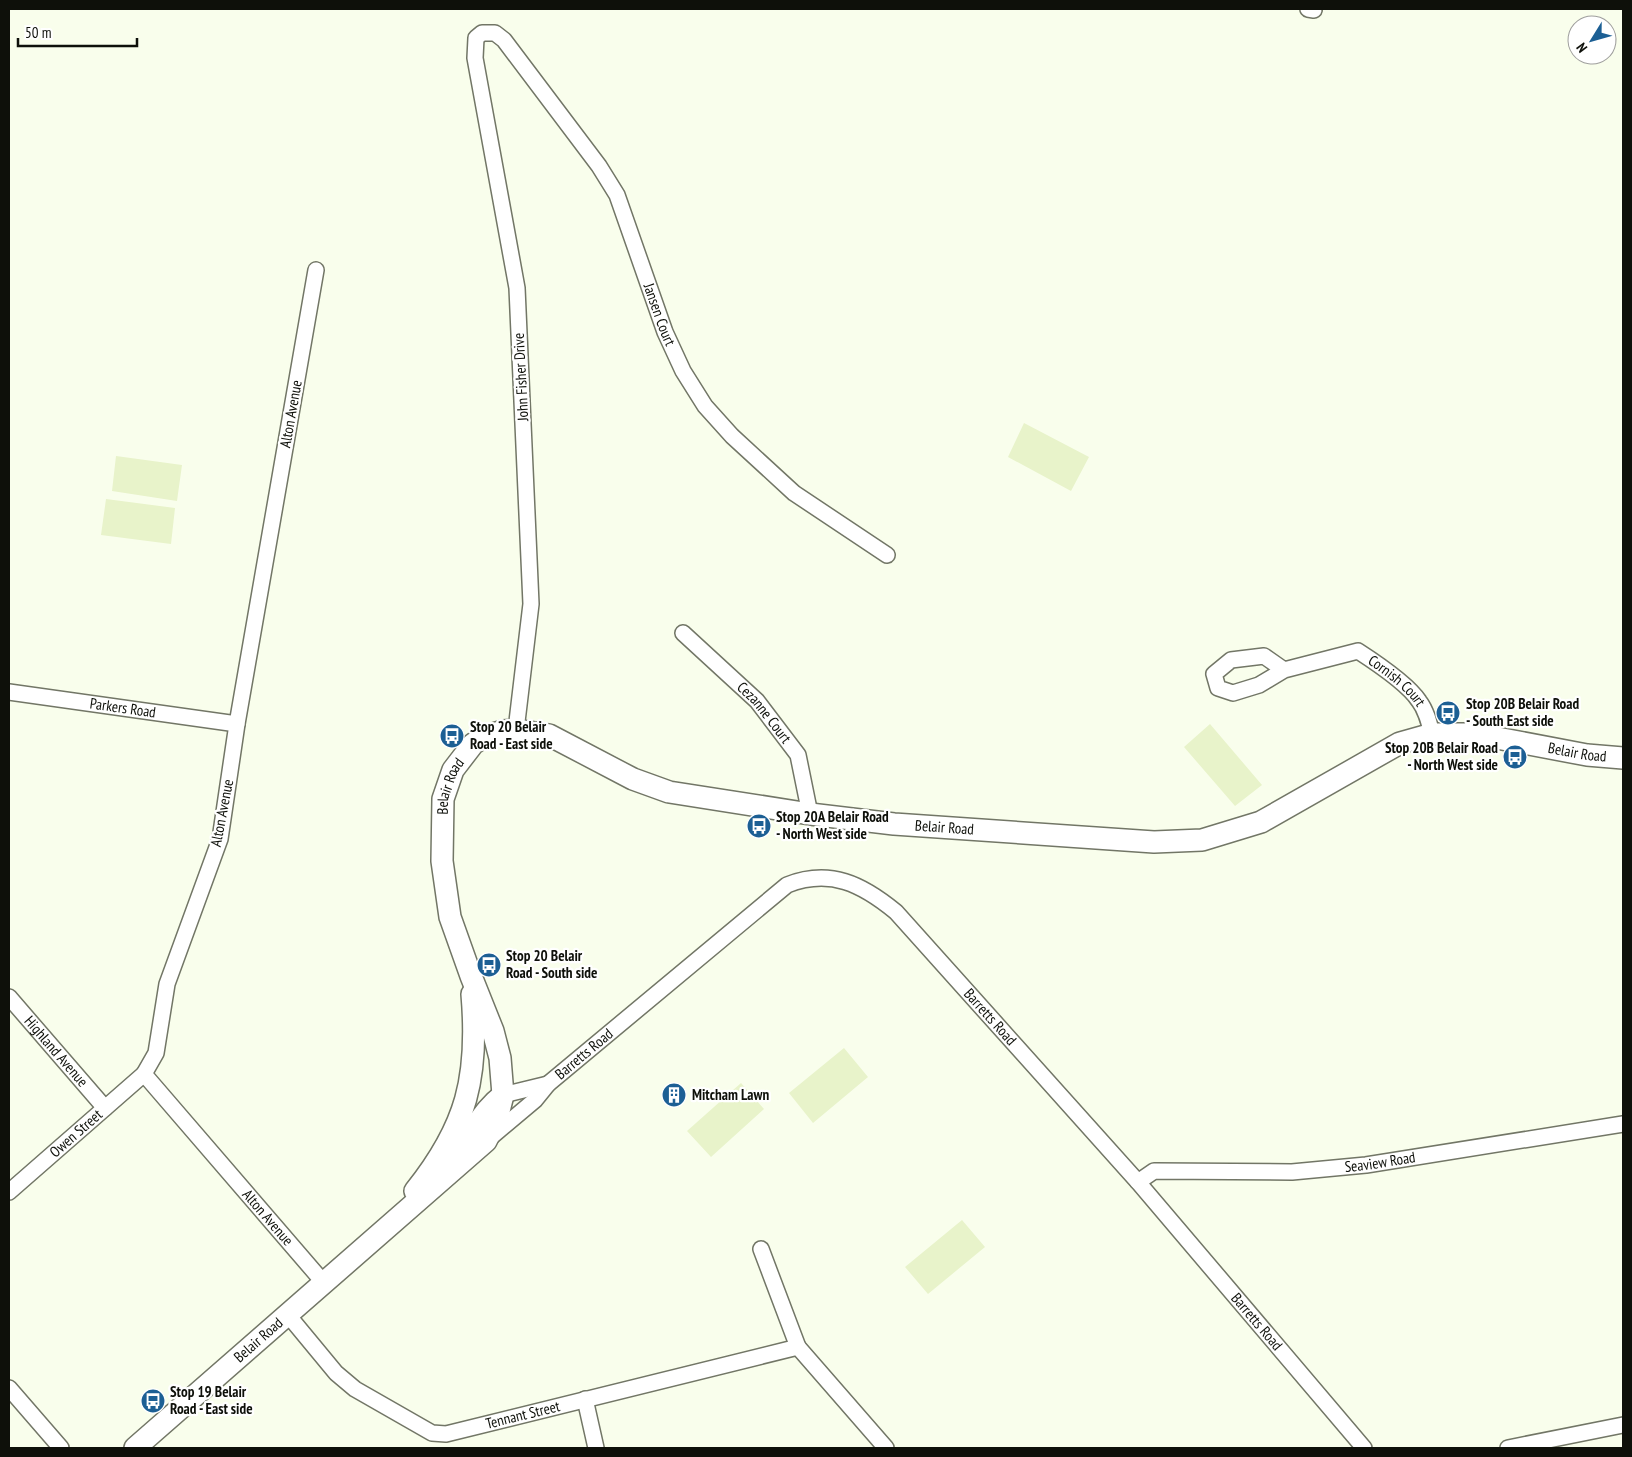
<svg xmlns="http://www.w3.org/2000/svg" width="1632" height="1457" viewBox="0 0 1632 1457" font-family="'PT Sans Narrow',sans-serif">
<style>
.green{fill:#e8f3ca}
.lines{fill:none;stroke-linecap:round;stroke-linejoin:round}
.street-casing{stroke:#727666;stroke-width:18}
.secondary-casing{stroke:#727666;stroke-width:24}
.street{stroke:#fff;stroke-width:15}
.secondary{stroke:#fff;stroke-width:21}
.labels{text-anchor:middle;stroke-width:4.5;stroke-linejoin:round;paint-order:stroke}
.street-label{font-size:15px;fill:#0e100a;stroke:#fff}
.poi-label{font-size:15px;font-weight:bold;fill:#0e100a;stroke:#fff;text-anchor:start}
</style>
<rect width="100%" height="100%" fill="#f9feec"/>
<path class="green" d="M1024,423L1089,457L1071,491L1008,457Z
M116,456L182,465L177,501L112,491Z
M106,499L175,508L171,544L101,535Z
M1210,724L1262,785L1235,806L1184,747Z
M844,1048L868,1077L813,1123L789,1093Z
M741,1083L764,1109L711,1157L687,1131Z
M962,1220L985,1247L928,1294L905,1267Z"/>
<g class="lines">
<defs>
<g id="street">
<path d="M1308,9L1314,10"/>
<path id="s1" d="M316,270L237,724L220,839L167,984L156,1053L144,1074L324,1283"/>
<path id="s2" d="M683,633L757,701L798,755L810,814"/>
<path id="s3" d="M1284,670L1264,656L1231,660L1214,674L1218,688L1233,693L1259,685L1284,670L1358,651C1375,662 1408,684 1419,701C1426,710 1429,722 1432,734"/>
<path id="s4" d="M9,692L237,724"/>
<path id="s5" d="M516,730L531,604L517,288L475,58L476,38L482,33H495L504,40L599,166L617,195L665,332L683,371L705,406L732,436L794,493L887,555"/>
<path id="s6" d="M9,997L105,1108"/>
<path d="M503,1095L548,1084"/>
<path id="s7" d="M491,1137L535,1100L548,1084L787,885C830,868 862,884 896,912L1138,1182L1364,1448"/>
<path id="s8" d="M1138,1182L1154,1171L1292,1172L1366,1165L1623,1124"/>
<path id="s9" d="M9,1192L144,1074"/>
<path d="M761,1249L798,1347"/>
<path id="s10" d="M288,1315L336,1373L355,1389L432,1433L446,1434L798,1347L886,1448"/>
<path d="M9,1388L61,1448"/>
<path d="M585,1399L596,1448"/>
<path d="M1508,1448L1623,1425"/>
</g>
<g id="secondary">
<path d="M451,1154C475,1135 478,1114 503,1095"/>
<path d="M415,1191C467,1126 479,1077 472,994"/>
<path id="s11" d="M135,1448L486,1141L497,1119L503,1095L500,1058L493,1031L471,976L450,917L442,861L443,799L453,770L473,744L483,737L503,731L516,730L549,735L633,779L669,792L810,814L894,824L1154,842L1202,840L1261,822L1400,743L1432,734H1476L1587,755L1623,758"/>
</g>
</defs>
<use href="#street" class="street-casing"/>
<use href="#secondary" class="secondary-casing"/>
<use href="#street" class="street"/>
<use href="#secondary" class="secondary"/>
</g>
<defs>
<symbol id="bus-disc" viewBox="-11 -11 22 22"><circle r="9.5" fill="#1c5f94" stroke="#fff"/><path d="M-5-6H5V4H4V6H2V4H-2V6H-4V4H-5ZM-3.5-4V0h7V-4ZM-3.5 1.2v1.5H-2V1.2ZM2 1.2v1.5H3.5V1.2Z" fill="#fff"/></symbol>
<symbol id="building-disc" viewBox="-11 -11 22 22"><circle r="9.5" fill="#1c5f94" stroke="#fff"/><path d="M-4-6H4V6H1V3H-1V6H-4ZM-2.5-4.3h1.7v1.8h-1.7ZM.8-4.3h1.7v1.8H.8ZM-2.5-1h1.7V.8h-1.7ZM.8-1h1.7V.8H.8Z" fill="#fff"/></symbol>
</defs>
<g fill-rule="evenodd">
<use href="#bus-disc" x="1434" y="699" width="28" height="28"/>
<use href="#bus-disc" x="438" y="722" width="28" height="28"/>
<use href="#bus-disc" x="1501" y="743" width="28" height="28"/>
<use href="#bus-disc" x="745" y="812" width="28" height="28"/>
<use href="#bus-disc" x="475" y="951" width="28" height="28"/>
<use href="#building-disc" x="660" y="1081" width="28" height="28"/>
<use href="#bus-disc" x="139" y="1387" width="28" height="28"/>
</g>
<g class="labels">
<g class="street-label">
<text dy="5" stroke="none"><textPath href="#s5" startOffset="1048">Jansen Court</textPath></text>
<text transform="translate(521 377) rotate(-93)" y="5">John Fisher Drive</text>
<text transform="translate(291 414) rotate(-80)" y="5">Alton Avenue</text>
<text dy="5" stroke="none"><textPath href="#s3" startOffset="292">Cornish Court</textPath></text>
<text dy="5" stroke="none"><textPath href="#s4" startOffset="115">Parkers Road</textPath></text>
<text dy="5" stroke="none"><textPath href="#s2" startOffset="114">Cezanne Court</textPath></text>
<text dy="5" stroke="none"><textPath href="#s11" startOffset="2035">Belair Road</textPath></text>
<text dy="5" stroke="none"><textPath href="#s11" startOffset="835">Belair Road</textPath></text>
<text transform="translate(222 813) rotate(-79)" y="5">Alton Avenue</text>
<text dy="5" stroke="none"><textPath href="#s11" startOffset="1375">Belair Road</textPath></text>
<text dy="5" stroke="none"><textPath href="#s7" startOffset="649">Barretts Road</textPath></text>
<text dy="5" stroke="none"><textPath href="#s6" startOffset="72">Highland Avenue</textPath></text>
<text dy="5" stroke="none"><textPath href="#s7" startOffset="125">Barretts Road</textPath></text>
<text dy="5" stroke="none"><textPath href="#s9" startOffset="89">Owen Street</textPath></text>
<text dy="5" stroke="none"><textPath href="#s8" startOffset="246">Seaview Road</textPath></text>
<text dy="5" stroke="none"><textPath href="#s1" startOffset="1015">Alton Avenue</textPath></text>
<text dy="5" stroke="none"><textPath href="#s7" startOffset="1054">Barretts Road</textPath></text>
<text dy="5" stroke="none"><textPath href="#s11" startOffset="164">Belair Road</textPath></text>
<text dy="5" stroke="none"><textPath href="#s10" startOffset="282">Tennant Street</textPath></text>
</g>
<g class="poi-label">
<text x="1466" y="709">Stop 20B Belair Road<tspan x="1466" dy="17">- South East side</tspan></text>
<text x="470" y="732">Stop 20 Belair<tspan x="470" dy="17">Road - East side</tspan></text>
<text x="1498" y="753" text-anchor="end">Stop 20B Belair Road<tspan x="1498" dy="17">- North West side</tspan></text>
<text x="776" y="822">Stop 20A Belair Road<tspan x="776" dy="17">- North West side</tspan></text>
<text x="506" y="961">Stop 20 Belair<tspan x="506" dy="17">Road - South side</tspan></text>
<text x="692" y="1100">Mitcham Lawn</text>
<text x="170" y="1397">Stop 19 Belair<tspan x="170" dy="17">Road - East side</tspan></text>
</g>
</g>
<rect width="1632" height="1457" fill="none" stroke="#0e100a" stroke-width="20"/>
<g transform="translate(1592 40) rotate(233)"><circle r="24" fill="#ffffff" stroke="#9f9f9d"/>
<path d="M0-4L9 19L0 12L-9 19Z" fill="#1c5f94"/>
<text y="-8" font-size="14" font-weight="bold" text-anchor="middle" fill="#0e100a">N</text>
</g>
<path d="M18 38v8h119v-8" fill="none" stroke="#0e100a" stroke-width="2.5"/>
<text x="25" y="38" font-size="15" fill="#0e100a" stroke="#ffffff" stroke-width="4" paint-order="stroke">50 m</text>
</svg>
